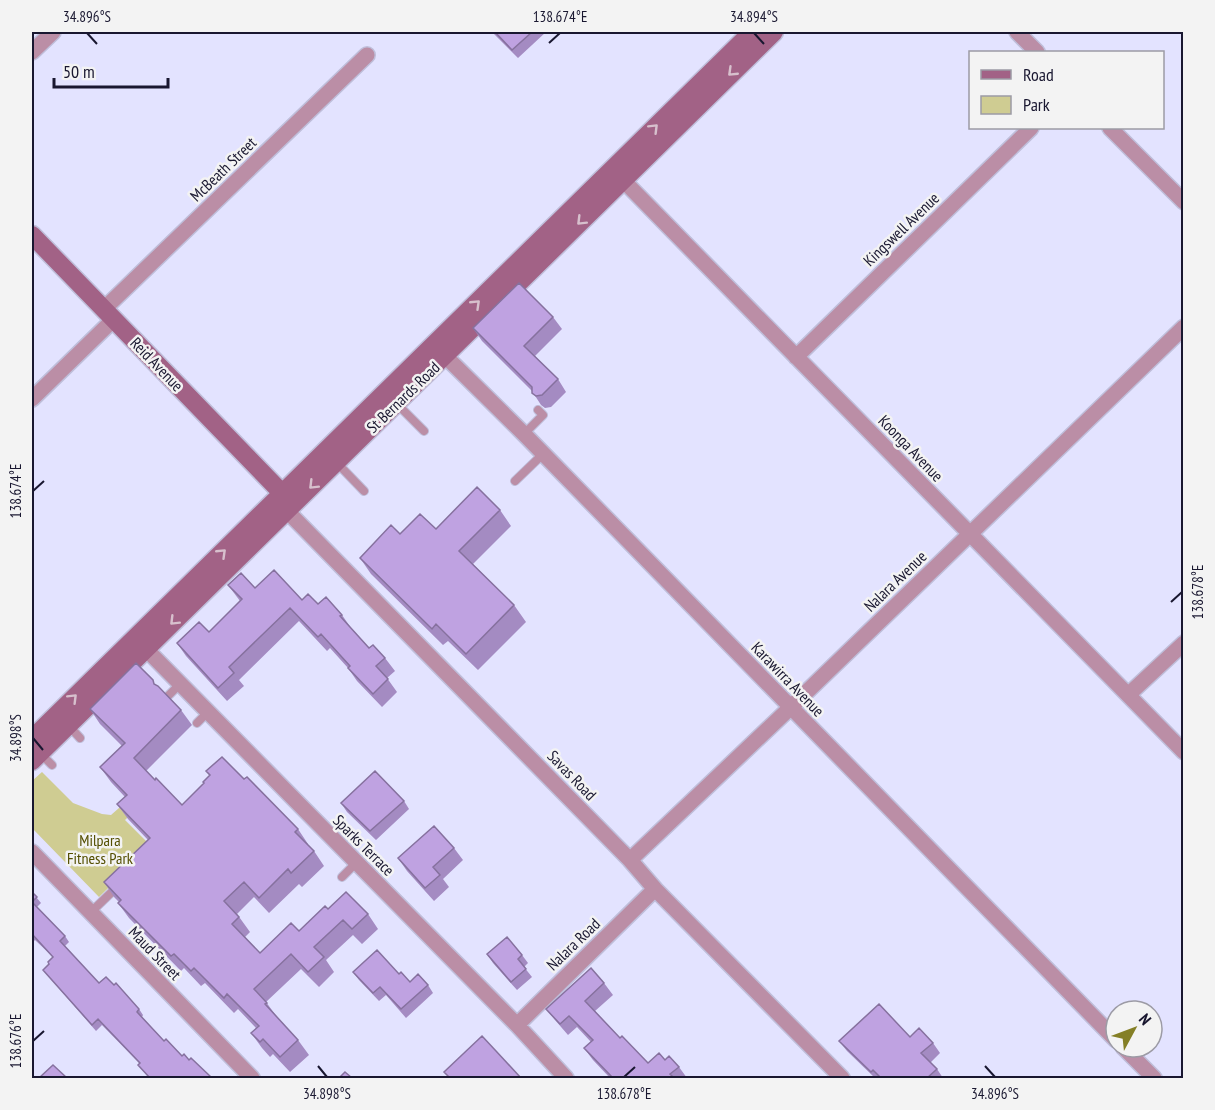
<svg xmlns="http://www.w3.org/2000/svg" width="1215" height="1110" viewBox="0 0 1215 1110" font-family="'PT Sans Narrow',sans-serif">
<style>
.green{fill:#cfcc92}
.lines{fill:none;stroke-linecap:round;stroke-linejoin:round}
.lane-casing{stroke:#bfbeda;stroke-width:10}
.street-casing{stroke:#bfbeda;stroke-width:18}
.secondary-casing{stroke:#bfbeda;stroke-width:21}
.lane{stroke:#bb8ea6;stroke-width:8}
.street{stroke:#bb8ea6;stroke-width:15}
.secondary{stroke:#a26286;stroke-width:18}
.wall{fill:#a48bc2}
.building{fill:#bfa2e1;stroke:#86719e;stroke-width:1.5}
.oneway{stroke:#d7c0cd}
.ticks{fill:none;stroke:#191730;stroke-width:2}
.labels{text-anchor:middle;stroke-width:5;stroke-linejoin:round;paint-order:stroke}
.street-label{font-size:16px;fill:#191730;stroke:#f3f3f3}
.park-label{font-size:16px;fill:#534e00;stroke:#f3f3f3}
.neatline{fill:none;stroke:#191730;stroke-width:2}
.ticks-label{font-size:15px;text-anchor:middle;fill:#191730}
</style>
<rect width="100%" height="100%" fill="#e3e3ff"/>
<path class="green" d="M42,772L73,803L102,814L111,815L127,801L135,810L125,820L151,846L99,897L32,828V781Z"/>
<g class="lines">
<defs>
<path id="lane" d="M396,403L424,431
M524,434L543,415L538,410
M337,463L364,491
M515,481L543,454
M169,695L180,684
M197,723L208,712
M69,726L80,738
M41,754L52,765
M342,877L356,863
M91,912L117,887"/>
<path id="street" d="M1017,32L1037,52
M32,52L53,32
M1110,128L1184,202
M617,174L1184,752
M104,309L367,55
M437,348L524,434L1116,1040
M796,357L1031,128
M32,399L114,319
M284,501L287,511L630,860L655,889L842,1078
M139,642L517,1025L566,1078
M1128,695L1184,643
M32,852L252,1078
M630,860L790,708L1184,327
M517,1025L655,889
M1123,1047L1154,1078"/>
<path id="secondary" d="M32,235L282,493
M32,739L752,32
M32,761L774,32"/>
</defs>
<use href="#lane" class="lane-casing"/>
<use href="#street" class="street-casing"/>
<use href="#secondary" class="secondary-casing"/>
<use href="#lane" class="lane"/>
<use href="#street" class="street"/>
<use href="#secondary" class="secondary"/>
</g>
<path class="wall" d="M492,32H546L518,58Z
M553,317L562,329L535,356L558,379L566,392L551,407L545,408L541,405L532,391L482,341L473,328Z
M500,510L511,526L473,564L514,605L526,622L478,670L448,641L443,645L371,574L360,558L400,534L436,529Z
M228,585L255,588L302,600L318,604L342,615L351,628L369,648L385,658L395,671L387,678L397,692L382,707L357,681L348,668L330,648L327,651L299,621L239,680L244,686L227,701L186,656L177,643L209,632L240,601Z
M156,685L181,710L192,725L146,771L182,805L204,784L209,775L206,771L244,779L298,829L308,844L307,845L314,851L324,866L302,887L299,884L269,913L254,897L237,914L250,932L245,937L260,953L299,931L328,909L368,914L378,929L362,944L353,935L326,960L334,972L319,987L301,969L266,1002L277,1017L298,1040L309,1055L290,1072L273,1054L270,1057L262,1048L251,1033L256,1028L238,1009L234,1013L205,983L201,986L184,968L181,971L129,918L118,903L119,902L114,897L104,882L148,840L128,819L117,804L125,797L111,782L100,767L122,746L100,724L90,709Z
M404,801L409,809L376,840L347,812L341,803Z
M454,848L463,860L443,879L449,887L434,901L407,871L398,858Z
M32,892L41,903L37,907L65,936L69,942L65,946L99,983L139,1009L143,1015L142,1017L164,1041L182,1056L189,1060L212,1078H149L138,1065L140,1064L102,1025L96,1031L43,970L49,964L53,957L35,940L32,943Z
M487,954L522,955L528,963L524,967L532,977L517,990L493,963Z
M353,972L399,974L410,982L428,985L433,993L406,1018L386,995L379,1001L359,980Z
M604,983L613,995L595,1011L620,1038L648,1063L665,1060L679,1067L687,1078H610L593,1060L584,1048L591,1042L577,1027L568,1035L555,1020L546,1009Z
M910,1037L933,1043L940,1053L930,1063L937,1069L943,1078H875L847,1051L839,1041Z"/>
<path class="building" d="M495,32H532L512,50Z
M519,283L553,317L524,346L558,379L542,395L536,396L532,393V387L473,328Z
M477,487L500,510L459,551L514,605L466,654L436,624L432,629L360,558L391,525L400,534L420,514L436,529Z
M274,570L302,600L308,594L318,604L326,597L342,615L340,616L369,648L373,645L385,658L376,666L388,679L373,694L348,668L350,666L321,634L318,637L290,608L229,667L234,673L218,688L177,643L199,622L209,632L242,599L228,585L241,573L255,588Z
M136,663L153,680L154,684L158,686L181,710L134,758L155,780L156,778L182,805L204,783L203,782L210,775L206,771L222,757L244,779L247,777L298,829L295,832L314,851L291,873L288,869L259,898L244,882L224,901L239,917L232,924L260,953L291,923L299,931L325,906L328,909L346,892L368,914L352,929L343,920L314,947L324,957L308,972L291,954L254,989L267,1003L265,1004L298,1040L280,1057L263,1039L260,1042L251,1033L259,1026L227,994L224,998L194,968L191,971L174,954L171,956L118,903L121,900L104,882L150,838L117,804L127,795L100,767L125,743L90,709Z
M375,771L404,801L370,831L341,803Z
M434,826L454,848L433,867L440,875L425,888L398,858Z
M32,892L37,897L32,902L65,936L60,941L99,983L106,977L114,985L116,983L139,1009L137,1012L164,1041L166,1039L182,1056L184,1054L189,1060L191,1058L212,1078H150L138,1065L140,1063L98,1019L92,1025L43,970L49,964L48,962L53,957L32,934Z
M507,937L522,955L518,959L526,969L511,982L487,954Z
M377,950L399,974L401,972L410,982L418,974L428,985L401,1009L380,987L373,993L353,972Z
M591,968L604,983L585,1001L620,1038L622,1036L648,1063L659,1053L665,1060L669,1056L679,1067L670,1074L674,1078H613L584,1048L593,1040L569,1016L560,1024L546,1009Z
M879,1004L910,1037L919,1028L933,1043L921,1053L937,1069L927,1078H881L873,1070L871,1072L839,1041Z
M482,1036L496,1051L521,1078H450L444,1072Z
M53,1065L67,1078H39Z
M345,1072L352,1078H339Z"/>
<defs><path id="oneway-chevron" d="M-2-3.5L2.5 0L-2 3.5" fill="none" stroke-width="1.6" stroke-linecap="round" stroke-linejoin="round" transform="scale(1.5)"/></defs>
<g class="oneway">
<use href="#oneway-chevron" transform="translate(732 72) rotate(136)"/>
<use href="#oneway-chevron" transform="translate(654 128) rotate(-45)"/>
<use href="#oneway-chevron" transform="translate(581 221) rotate(135)"/>
<use href="#oneway-chevron" transform="translate(476 304) rotate(-44)"/>
<use href="#oneway-chevron" transform="translate(313 485) rotate(135)"/>
<use href="#oneway-chevron" transform="translate(222 553) rotate(-44)"/>
<use href="#oneway-chevron" transform="translate(174 621) rotate(135)"/>
<use href="#oneway-chevron" transform="translate(73 698) rotate(-45)"/>
</g>
<path class="ticks" d="M87,33L97,44M754,33L764,44M549,43L560,33M33,491L44,481M1171,602L1182,592M33,738L43,750M33,1041L44,1031M318,1066L327,1077M985,1066L995,1077M624,1077L635,1067"/>
<g class="labels">
<g class="street-label">
<text transform="translate(223 169) rotate(-44)" y="6">McBeath Street</text>
<text transform="translate(901 229) rotate(-44)" y="6">Kingswell Avenue</text>
<text transform="translate(157 364) rotate(46)" y="6">Reid Avenue</text>
<text transform="translate(403 397) rotate(-44)" y="6">St Bernards Road</text>
<text transform="translate(911 448) rotate(46)" y="6">Koonga Avenue</text>
<text transform="translate(895 581) rotate(-44)" y="6">Nalara Avenue</text>
<text transform="translate(788 679) rotate(46)" y="6">Karawirra Avenue</text>
<text transform="translate(572 775) rotate(46)" y="6">Savas Road</text>
<text transform="translate(364 845) rotate(45)" y="6">Sparks Terrace</text>
<text transform="translate(573 944) rotate(-44)" y="6">Nalara Road</text>
<text transform="translate(155 953) rotate(46)" y="6">Maud Street</text>
</g>
<g class="park-label">
<text x="100" y="846">Milpara<tspan x="100" dy="18">Fitness Park</tspan></text>
</g>
</g>
<rect width="1215" height="1110" fill="none" stroke="#f3f3f3" stroke-width="66"/>
<rect x="969" y="51" width="195" height="78" fill="#f3f3f3" stroke="#9c9ba5" stroke-width="1.5"/>
<rect x="981" y="70" width="30" height="9" fill="#a26286" stroke="#9c9ba5" stroke-width="1.5"/>
<text x="1023" y="81" font-size="18" fill="#191730">Road</text>
<rect x="981" y="96" width="30" height="18" fill="#cfcc92" stroke="#9c9ba5" stroke-width="1.5"/>
<text x="1023" y="111" font-size="18" fill="#191730">Park</text>
<g transform="translate(1134 1029) rotate(49)"><circle r="28" fill="#f3f3f3" stroke="#9c9ba5" stroke-width="1.5"/>
<path d="M0-4.5L10 22L0 15L-10 22Z" fill="#847f26"/>
<text y="-9" font-size="16" font-weight="bold" text-anchor="middle" fill="#191730">N</text>
</g>
<path d="M54 78v9h114v-9" fill="none" stroke="#191730" stroke-width="3"/>
<text x="63" y="78" font-size="18" fill="#191730" stroke="#f3f3f3" stroke-width="4.5" paint-order="stroke">50 m</text>
<rect x="33" y="33" width="1149" height="1044" class="neatline"/>
<g class="ticks-label">
<text x="87" y="22">34.896°S</text>
<text x="560" y="22">138.674°E</text>
<text x="754" y="22">34.894°S</text>
<text transform="translate(16 491) rotate(-90)" y="5">138.674°E</text>
<text transform="translate(1198 592) rotate(-90)" y="5">138.678°E</text>
<text transform="translate(16 738) rotate(-90)" y="5">34.898°S</text>
<text transform="translate(16 1041) rotate(-90)" y="5">138.676°E</text>
<text x="327" y="1099">34.898°S</text>
<text x="624" y="1099">138.678°E</text>
<text x="995" y="1099">34.896°S</text>
</g>
</svg>
